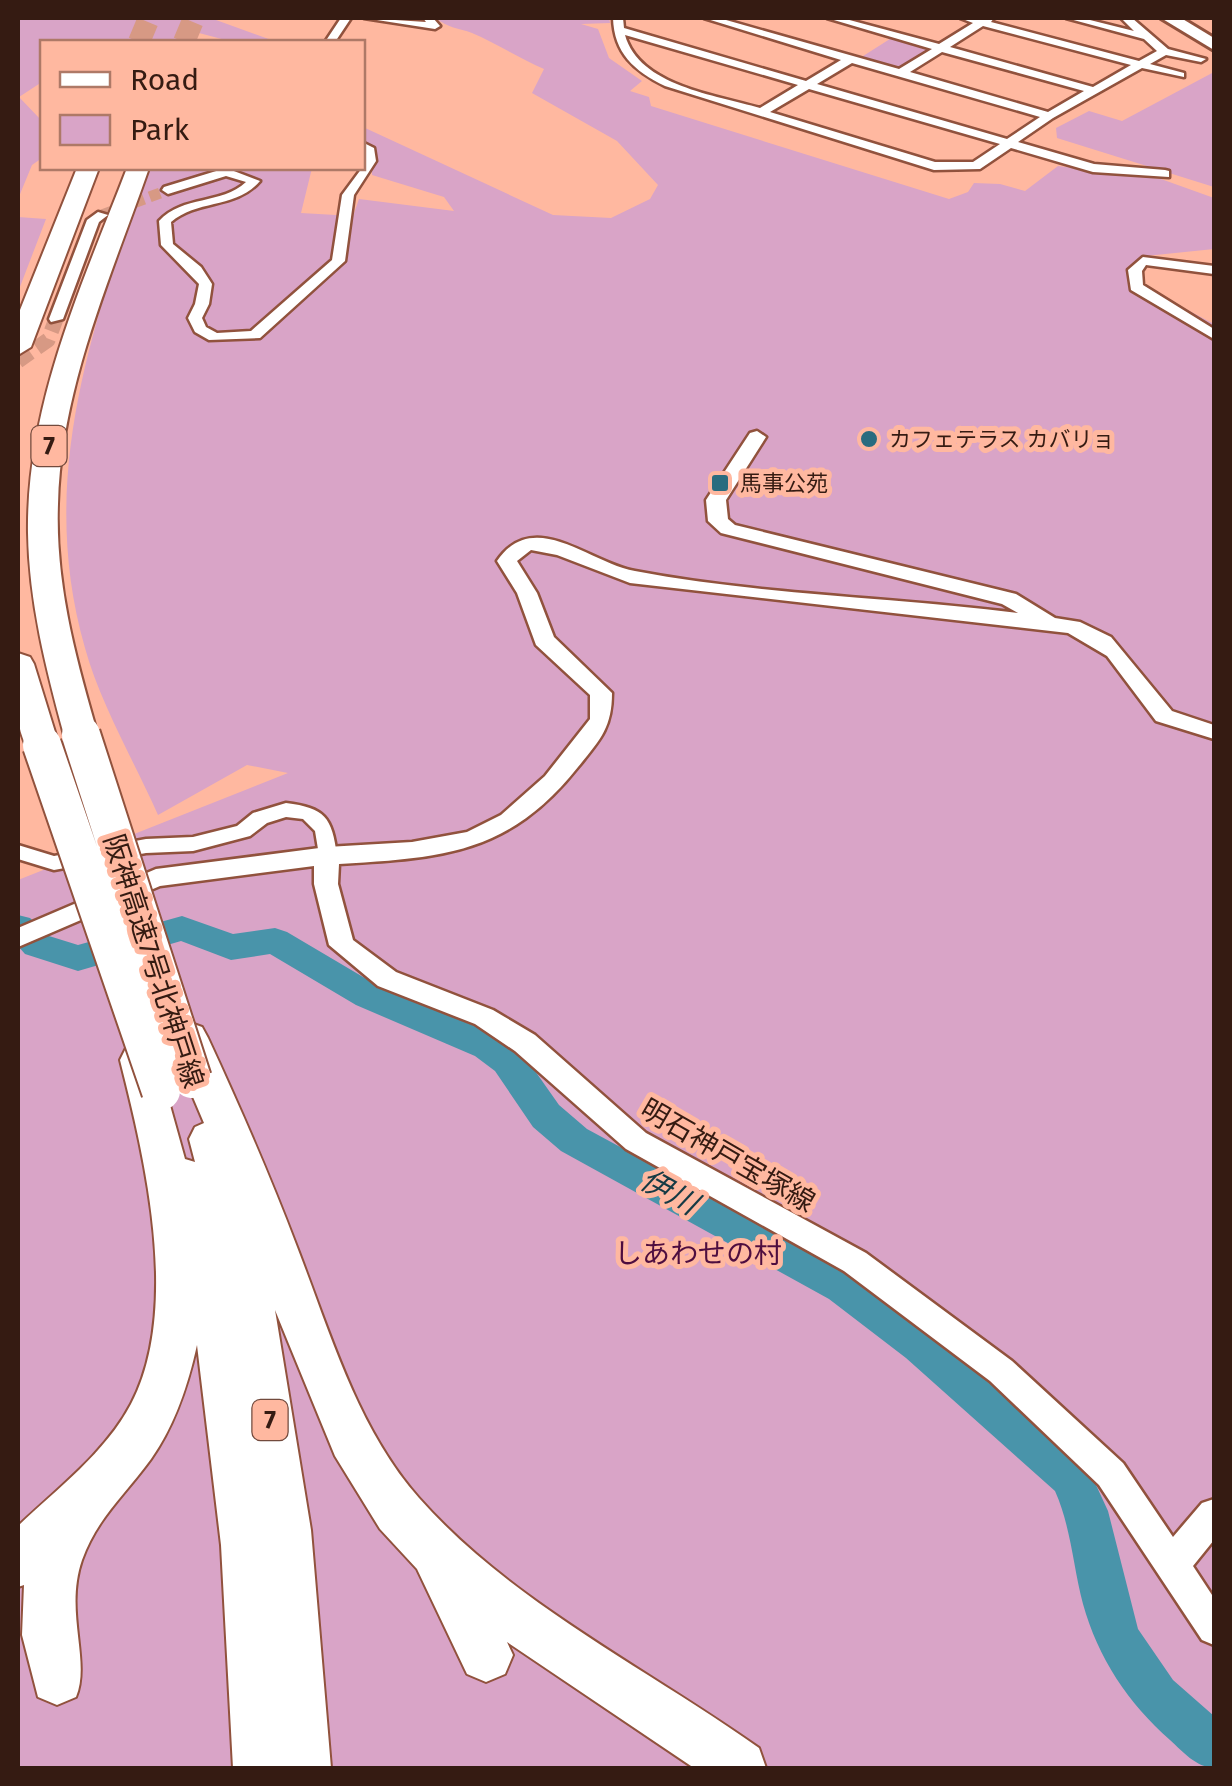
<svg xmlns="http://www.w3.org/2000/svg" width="1232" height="1786" viewBox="0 0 1232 1786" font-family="'Fira Sans','Noto Sans JP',sans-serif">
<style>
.green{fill:#d9a4c7}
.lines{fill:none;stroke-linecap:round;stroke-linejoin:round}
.river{fill:#4994aa;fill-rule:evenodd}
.minor-tunnel-far1{stroke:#d79984;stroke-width:11;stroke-dasharray:11 6;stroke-linecap:butt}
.minor-tunnel{stroke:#d79984;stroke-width:15;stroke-dasharray:15 8;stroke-linecap:butt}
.motorway-tunnel{stroke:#d79984;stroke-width:22;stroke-dasharray:22 11;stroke-linecap:butt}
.minor-casing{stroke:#91523d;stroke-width:5}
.tertiary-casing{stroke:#91523d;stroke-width:5}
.primary-casing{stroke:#91523d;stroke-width:6}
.motorway-casing{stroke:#91523d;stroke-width:4}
.minor{fill:#fff;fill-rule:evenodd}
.tertiary{fill:#fff;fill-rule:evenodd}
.primary{fill:#fff;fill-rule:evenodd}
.motorway{fill:#fff;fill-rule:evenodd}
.motorway-bridge-casing{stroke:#91523d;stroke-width:42;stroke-linecap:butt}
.motorway-bridge{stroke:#fff;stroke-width:38}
.poi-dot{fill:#2a6c7f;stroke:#ffb8a0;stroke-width:4}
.labels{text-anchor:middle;stroke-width:10;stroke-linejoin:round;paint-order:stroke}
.far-poi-label{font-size:22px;fill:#351b12;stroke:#ffb8a0;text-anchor:start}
.shield{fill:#ffb8a0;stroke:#724a3d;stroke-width:2.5}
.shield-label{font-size:25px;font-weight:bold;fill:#351b12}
.street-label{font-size:28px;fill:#351b12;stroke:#ffb8a0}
.park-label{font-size:28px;fill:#4e0d3f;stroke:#ffb8a0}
.water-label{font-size:30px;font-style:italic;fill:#163a44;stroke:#ffb8a0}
</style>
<rect width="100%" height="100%" fill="#ffb8a0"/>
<path class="green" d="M18,18L216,20L277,42H233L199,33L187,42H42V82L19,97L42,121V158L32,165L18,199Z
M436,18H609L610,23L581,24L598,29L609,58L642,81L630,91L649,97L651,106L949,199L968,192L974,183L1000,184L1025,191L1058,166L1161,179L1214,198V249L1146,256L1131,272L1140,285L1214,324V1768H18V880L288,773L247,765L158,815C135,763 100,703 85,648C36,476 93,330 145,168H312L301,213L353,216L359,199L454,211L444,197L372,175V150L363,147V127L553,215L611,218L650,199L658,185L617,141L532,93L544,69C520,59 494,42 472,33C459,28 447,28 436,18Z
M893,37L929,49L902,67L860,58Z
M1214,72V187L1057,138L1056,128L1089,111L1122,121Z
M18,217L46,219L18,292Z"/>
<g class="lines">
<path class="river" d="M18,915L30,918L49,936L78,945L182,916L233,934L275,928L287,932L380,987L499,1036L521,1051L559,1105L587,1129L857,1275L934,1332L1085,1461L1108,1511L1138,1629L1173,1680L1214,1716V1768C1196,1767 1183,1752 1170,1740C1128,1703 1098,1658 1083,1604C1073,1566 1071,1527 1055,1491L906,1358L829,1299L561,1151L533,1127L495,1071L475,1056L356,1005L270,954L231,960L181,941L78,971L25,954L18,946Z"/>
<path class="minor-tunnel-far1" d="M102,215L168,190"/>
<path class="minor-tunnel" d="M18,361L48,340L56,319"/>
<path class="motorway-tunnel" d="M139,42L149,18
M184,42L194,18"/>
<defs>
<path id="minor" d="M341,18H351L335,42H325Z
M364,18L426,22L423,18H433L440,26L435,29Z
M613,18H623L624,28L806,81L841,60L704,18H719L899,69L932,49L827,18H842L939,44L973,23L960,18H994L991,22L1139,61L1157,51L1144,39L1066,18H1082L1134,31L1121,18H1132L1168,49L1206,59L1201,62L1166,55L1150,64L1184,73V77L1142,68L1053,118L1018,142L1094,164L1165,170L1169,171V177L1093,172L1011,148L980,169L934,170L665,86C634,71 614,53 613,18ZM983,26L1131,65L1093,87L950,47ZM625,35L798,85L760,108C716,95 639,86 625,35ZM942,52L1084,91L1048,112L910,72ZM852,63L1040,117L1007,139L817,84ZM809,89L1000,144L973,162H935L770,112Z
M362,142L374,148L376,161L354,195L345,261L260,338L209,340L195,332L188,318L195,304L199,284L161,245L159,221C183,195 221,205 246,182L226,176L168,194L162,190L164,187L226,168L260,181C236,209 198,199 171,222L173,244L201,267L212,284L209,304L202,318L206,327L217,333L251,331L332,260L342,195L362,168Z
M98,212L108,215L99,222L63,319L51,322L49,319L87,220Z
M1143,257L1214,266V274L1146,265L1142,271L1143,285L1214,329V339L1131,290L1128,270Z
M286,803C325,808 332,817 337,856L334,861H320L315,831L303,819L286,817L267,823L250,836L193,851L146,853L54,870L18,859V845L54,856L146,839L193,837L237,826L253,813Z"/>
<path id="tertiary" d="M757,431L766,437L726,500L728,519L735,525L1016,594L1055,618L1080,622L1111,637L1172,711L1214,725V739L1156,721L1107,656L1068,633L630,583L557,555L531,550L517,561L537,593L554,637L612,693C612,728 600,740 578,767C509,854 443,858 339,864L338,884L353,940L396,972L493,1010L535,1035L646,1133L866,1253L1012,1361L1123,1463L1173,1537L1202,1503L1214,1499V1540L1193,1566L1214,1598V1645L1202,1640L1099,1485L990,1381L844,1271L626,1149L515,1051L475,1024L378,986L329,945L314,884V866L160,886L18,947V928L156,869L327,847L412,842L467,832L501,815L545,776L590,719V695L536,645L517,593L497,561C534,507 589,563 635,571C761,595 891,597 1018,613L1002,604L721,533L708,521L706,500L750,433Z"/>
<path id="primary" d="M1161,18H1181L1214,38V50Z"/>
<path id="motorway" d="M77,168H99L31,347L18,355V315Z
M127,168H149C111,277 61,387 58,504C55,583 76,660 98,735L93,743H69L64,735C46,669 29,602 28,533C26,405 82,285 127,168Z
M18,653L30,657L34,664L59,745L54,753H30C12,725 16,685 18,653Z
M188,1022L202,1027L208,1038C240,1107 270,1176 297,1247C330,1332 357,1428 419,1498C512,1603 645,1667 759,1748L766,1768H694L507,1642L513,1655L505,1674L486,1682L467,1674L417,1569L380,1529L335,1456L275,1310L311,1530L331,1768H233L221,1545L197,1345C188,1385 175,1425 151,1459C125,1495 97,1518 82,1560C64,1612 91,1661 76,1697L57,1705L38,1697L22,1635L24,1585L18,1587V1526C57,1489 106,1452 131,1404C181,1309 145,1159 120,1060L126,1048L140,1044L154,1048L185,1159L195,1162L189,1139L195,1127L204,1123L168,1038L174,1027Z"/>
</defs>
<use href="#minor" class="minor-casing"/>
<use href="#tertiary" class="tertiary-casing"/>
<use href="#primary" class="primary-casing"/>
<use href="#motorway" class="motorway-casing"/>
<use href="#minor" class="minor"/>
<use href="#tertiary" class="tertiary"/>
<use href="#primary" class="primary"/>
<use href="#motorway" class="motorway"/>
<defs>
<path id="motorway-bridge" d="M81,735L192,1079
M42,745L161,1091"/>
</defs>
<use href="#motorway-bridge" class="motorway-bridge-casing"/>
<use href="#motorway-bridge" class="motorway-bridge"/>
</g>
<g class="poi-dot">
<circle cx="869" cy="439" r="10"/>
<rect x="710" y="473" width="20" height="20" rx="5"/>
</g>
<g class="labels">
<g class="far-poi-label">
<text x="889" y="447">カフェテラス カバリョ</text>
<text x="740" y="491">馬事公苑</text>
</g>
<g class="shield">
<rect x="31.5" y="426" width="35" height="40" rx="8"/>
<rect x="252.5" y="1400" width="35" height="40" rx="8"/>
</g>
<g class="shield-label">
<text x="49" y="455">7</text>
<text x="270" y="1429">7</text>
</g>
<g class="street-label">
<text transform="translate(154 961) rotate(72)" y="10">阪神高速7号北神戸線</text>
<text transform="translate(728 1155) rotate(30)" y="10">明石神戸宝塚線</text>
</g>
<g class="park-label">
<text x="698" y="1263">しあわせの村</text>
</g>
<g class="water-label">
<text transform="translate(669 1192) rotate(29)" y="10">伊川</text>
</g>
</g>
<rect width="1232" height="1786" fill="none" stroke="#351b12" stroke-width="40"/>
<rect x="40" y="40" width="325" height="130" fill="#ffb8a0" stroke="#ae7967" stroke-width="2.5"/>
<rect x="60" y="72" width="50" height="15" fill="#ffffff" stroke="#ae7967" stroke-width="2.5"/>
<text x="130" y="90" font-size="30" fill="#351b12">Road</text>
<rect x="60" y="115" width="50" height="30" fill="#d9a4c7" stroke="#ae7967" stroke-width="2.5"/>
<text x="130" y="140" font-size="30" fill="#351b12">Park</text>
</svg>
